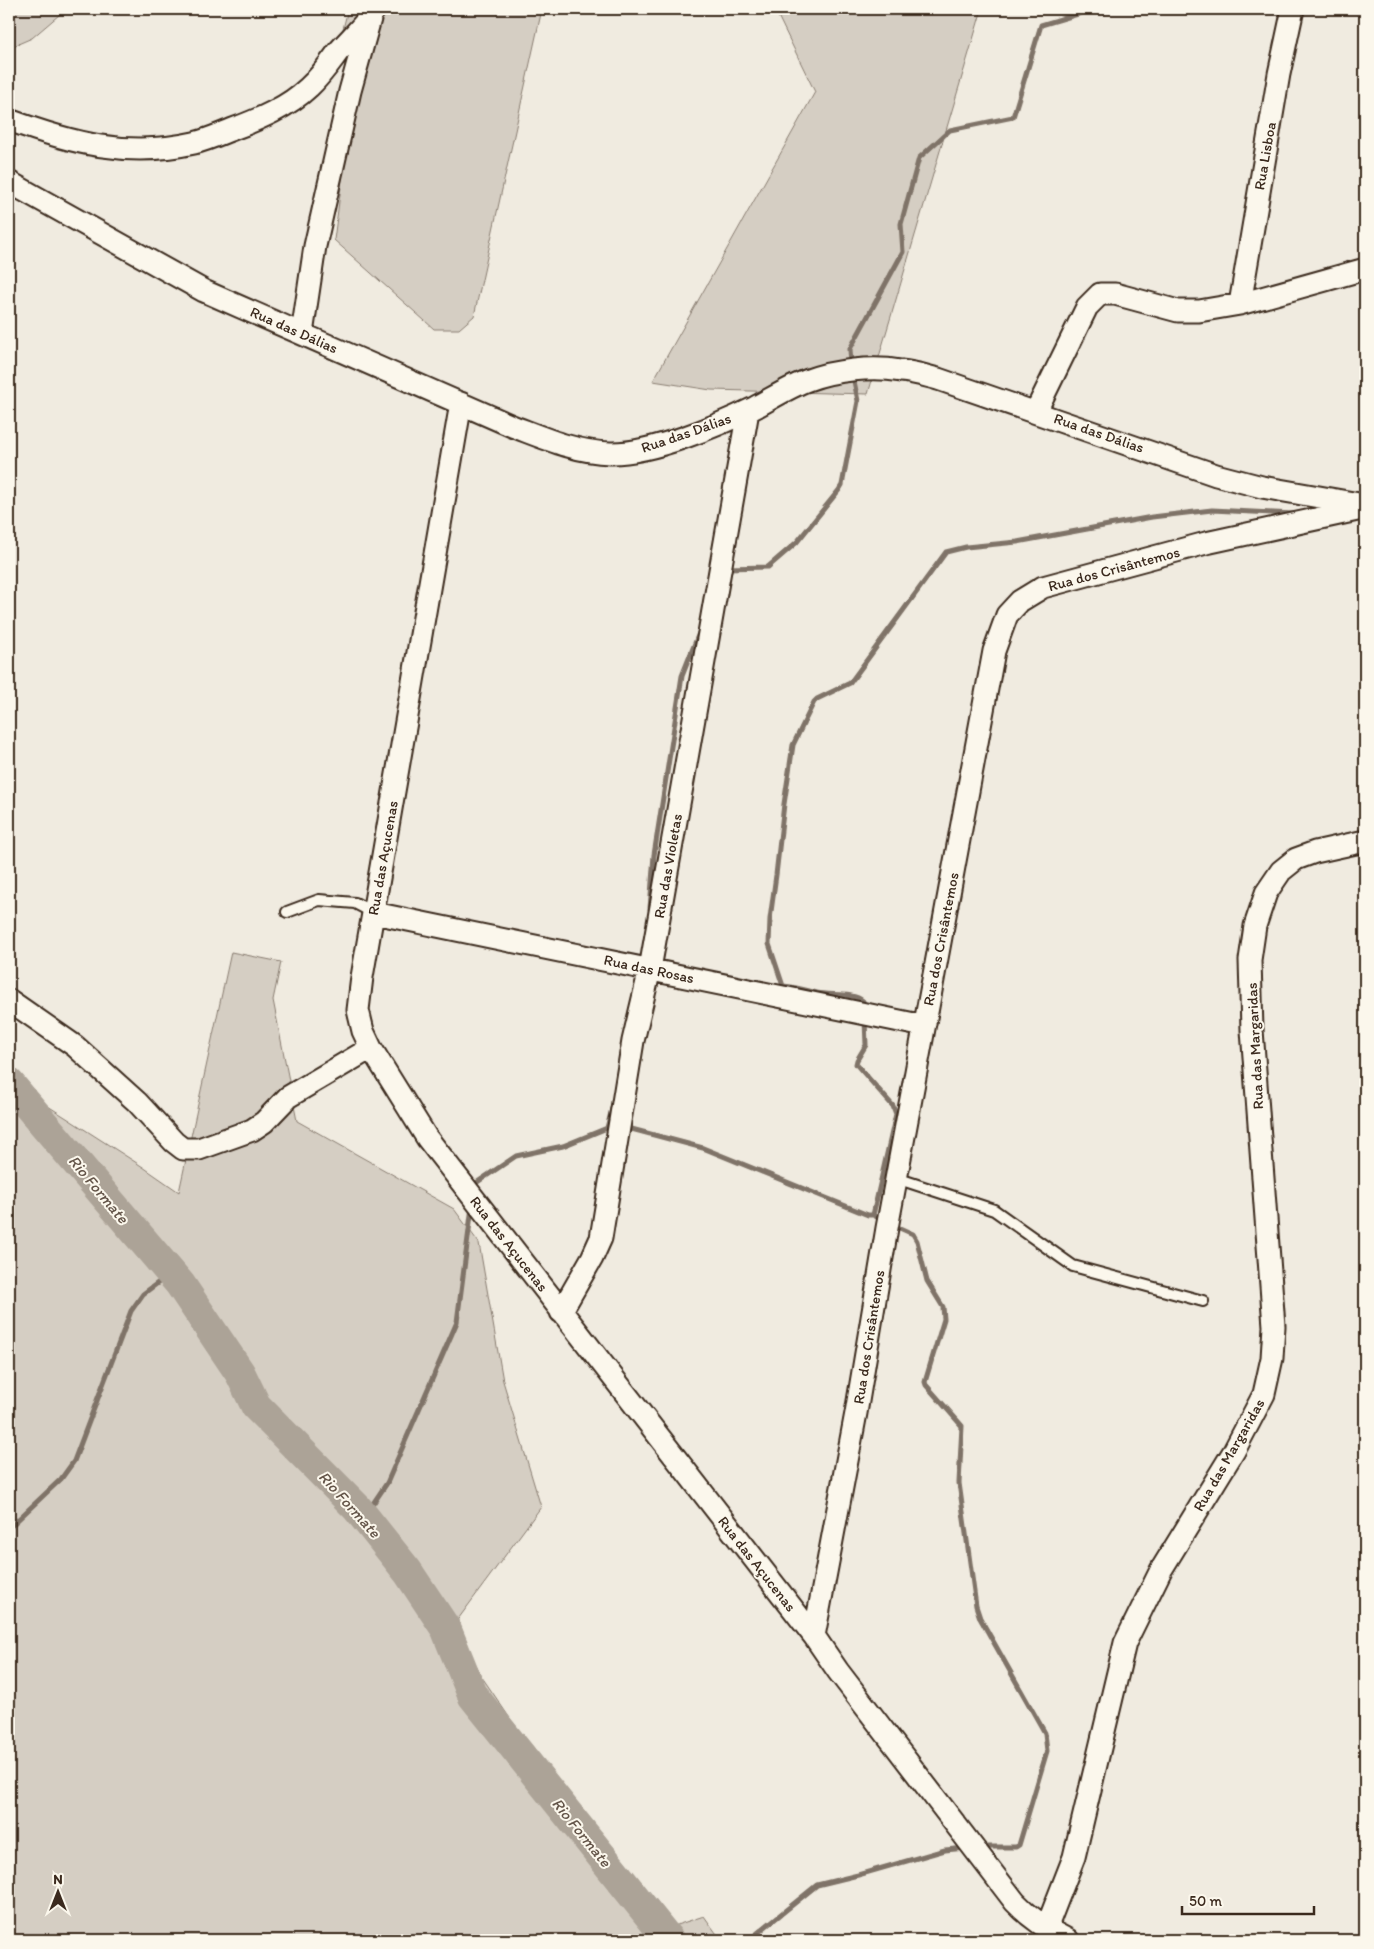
<svg xmlns="http://www.w3.org/2000/svg" width="1374" height="1949" viewBox="0 0 1374 1949" font-family="Itim,sans-serif">
<style>
.green{fill:#d5cec3;stroke:#887c70}
.lines{fill:none;stroke-linecap:round;stroke-linejoin:round}
.stream{stroke:#7f7367;stroke-width:5}
.river{stroke:#aca397;stroke-width:31}
.service-casing{stroke:#3b2a1e;stroke-width:14}
.minor-casing{stroke:#3b2a1e;stroke-width:25}
.service{stroke:#fbf7ec;stroke-width:10}
.minor{stroke:#fbf7ec;stroke-width:21}
.labels{text-anchor:middle;stroke-width:4;stroke-linejoin:round;paint-order:stroke}
.street-label{font-size:15px;fill:#3b2a1e;stroke:#fbf7ec}
.water-label{font-size:16px;font-style:italic;fill:#635448;stroke:#fbf7ec}
</style>
<rect width="100%" height="100%" fill="#f0ebe0"/>
<filter id="ink" filterUnits="userSpaceOnUse"><feTurbulence type="fractalNoise" baseFrequency=".02" numOctaves="2"/><feDisplacementMap in="SourceGraphic" scale="10" xChannelSelector="R" yChannelSelector="G"/><feConvolveMatrix kernelMatrix="1 2 1 2 8 2 1 2 1" color-interpolation-filters="sRGB"/></filter>
<g filter="url(#ink)">
<path class="green" d="M9,9H66L32,38L9,48Z
M348,9H542L474,316L459,329H434L334,240L361,34L343,29Z
M761,9H982L868,394L711,390L653,381L815,92L778,16Z
M231,952L281,962L273,1000L297,1121L454,1209L479,1243L503,1381L541,1507L450,1630L655,1932L704,1916L721,1940H9V1081L143,1167L179,1192Z"/>
<g class="lines">
<path class="stream" d="M851,365L850,349L903,252L901,224L919,158L950,130L1013,117L1041,25L1078,14L1089,9
M726,568L768,567L797,542L839,490L842,485L858,401L853,376
M650,909L654,855L682,676L699,633
M864,1009L863,1001C853,992 831,996 817,993C806,990 795,987 783,986L769,944L770,919L776,875L784,804L793,745L814,702L817,699L850,683L946,552L966,547L1017,542L1152,517L1212,510L1294,514
M865,1020L866,1045L857,1060L856,1064L893,1106L896,1114L873,1215
M624,1127L703,1148L868,1215H873L883,1220
M607,1128L612,1109
M474,1189L476,1183L516,1156L563,1146L607,1128L613,1127
M893,1225L913,1234L917,1241L927,1281L943,1307L944,1319L925,1382L926,1385L962,1426L959,1483L976,1606L980,1618L1045,1733L1047,1751L1019,1845L1016,1847H980
M364,1517L387,1483L457,1322L472,1207
M9,1528L61,1479L74,1461L131,1311L143,1294L171,1273
M749,1940L817,1885L858,1875L945,1850L966,1848"/>
<path class="river" d="M9,1083L180,1284L240,1373L256,1406L357,1508L408,1572L446,1629L473,1696L669,1940"/>
<defs>
<path id="service" d="M287,912L319,900L355,903L374,913
M896,1178L994,1210L1073,1266L1203,1301"/>
<path id="minor" d="M9,120C71,143 127,158 194,143C207,140 220,134 233,129C260,119 288,107 309,87C320,77 329,64 338,52C350,38 365,25 375,9
M9,182L204,291L512,426C544,438 575,452 610,453C651,454 717,426 754,408C771,399 789,387 808,380C835,370 872,366 901,371C914,372 926,376 938,379L1216,475L1262,487L1365,505
M1240,304L1279,74L1293,9
M302,334L315,246L350,91L370,19
M461,403L362,977L358,1010L363,1031L371,1048L427,1138L814,1636L838,1671L1015,1902C1031,1919 1048,1930 1068,1940
M1036,411L1087,307L1100,294H1115L1178,311H1199L1240,304L1365,269
M374,913L924,1026
M9,1000L75,1046L137,1102L174,1142L183,1149H199L252,1130L264,1122L288,1097L371,1048
M561,1312L592,1258L601,1238L633,1041L650,969L748,411
M814,1636L856,1413L887,1228L994,651L1007,615L1020,601L1043,587L1206,543L1362,509
M1046,1929L1074,1857L1125,1643L1161,1570L1234,1451L1264,1394L1272,1358L1274,1326L1252,1030L1250,960L1255,926L1266,893L1281,871L1296,859L1315,852L1365,841"/>
</defs>
<use href="#service" class="service-casing"/>
<use href="#minor" class="minor-casing"/>
<use href="#service" class="service"/>
<use href="#minor" class="minor"/>
</g>
</g>
<g class="labels">
<g class="street-label">
<text transform="translate(1265 156) rotate(-80)" y="5">Rua Lisboa</text>
<text transform="translate(294 330) rotate(24)" y="5">Rua das Dálias</text>
<text transform="translate(686 433) rotate(-19)" y="5">Rua das Dálias</text>
<text transform="translate(1099 433) rotate(19)" y="5">Rua das Dálias</text>
<text transform="translate(1114 569) rotate(-15)" y="5">Rua dos Crisântemos</text>
<text transform="translate(383 858) rotate(-80)" y="5">Rua das Açucenas</text>
<text transform="translate(668 866) rotate(-80)" y="5">Rua das Violetas</text>
<text transform="translate(941 939) rotate(-79)" y="5">Rua dos Crisântemos</text>
<text transform="translate(649 969) rotate(12)" y="5">Rua das Rosas</text>
<text transform="translate(1255 1046) rotate(-93)" y="5">Rua das Margaridas</text>
<text transform="translate(509 1244) rotate(52)" y="5">Rua das Açucenas</text>
<text transform="translate(869 1337) rotate(-81)" y="5">Rua dos Crisântemos</text>
<text transform="translate(1229 1455) rotate(-60)" y="5">Rua das Margaridas</text>
<text transform="translate(757 1564) rotate(52)" y="5">Rua das Açucenas</text>
</g>
<g class="water-label">
<text transform="translate(99 1189) rotate(50)" y="6">Rio Formate</text>
<text transform="translate(350 1504) rotate(48)" y="6">Rio Formate</text>
<text transform="translate(582 1832) rotate(51)" y="6">Rio Formate</text>
</g>
</g>
<rect width="1374" height="1949" fill="none" stroke="#fbf7ec" stroke-width="30"/>
<rect x="15" y="15" width="1344" height="1919" fill="none" stroke="#3b2a1e" stroke-width="2" filter="url(#ink)"/>
<g transform="translate(58 1892)" stroke="#fbf7ec" stroke-width="4" paint-order="stroke">
<path d="M0-4L9 19L0 12L-9 19Z" fill="#3b2a1e"/>
<text y="-8" font-size="14" font-weight="bold" text-anchor="middle" fill="#3b2a1e">N</text>
</g>
<path d="M1182 1906v8h132v-8" fill="none" stroke="#3b2a1e" stroke-width="2.5"/>
<text x="1189" y="1906" font-size="15" fill="#3b2a1e" stroke="#fbf7ec" stroke-width="4" paint-order="stroke">50 m</text>
</svg>
